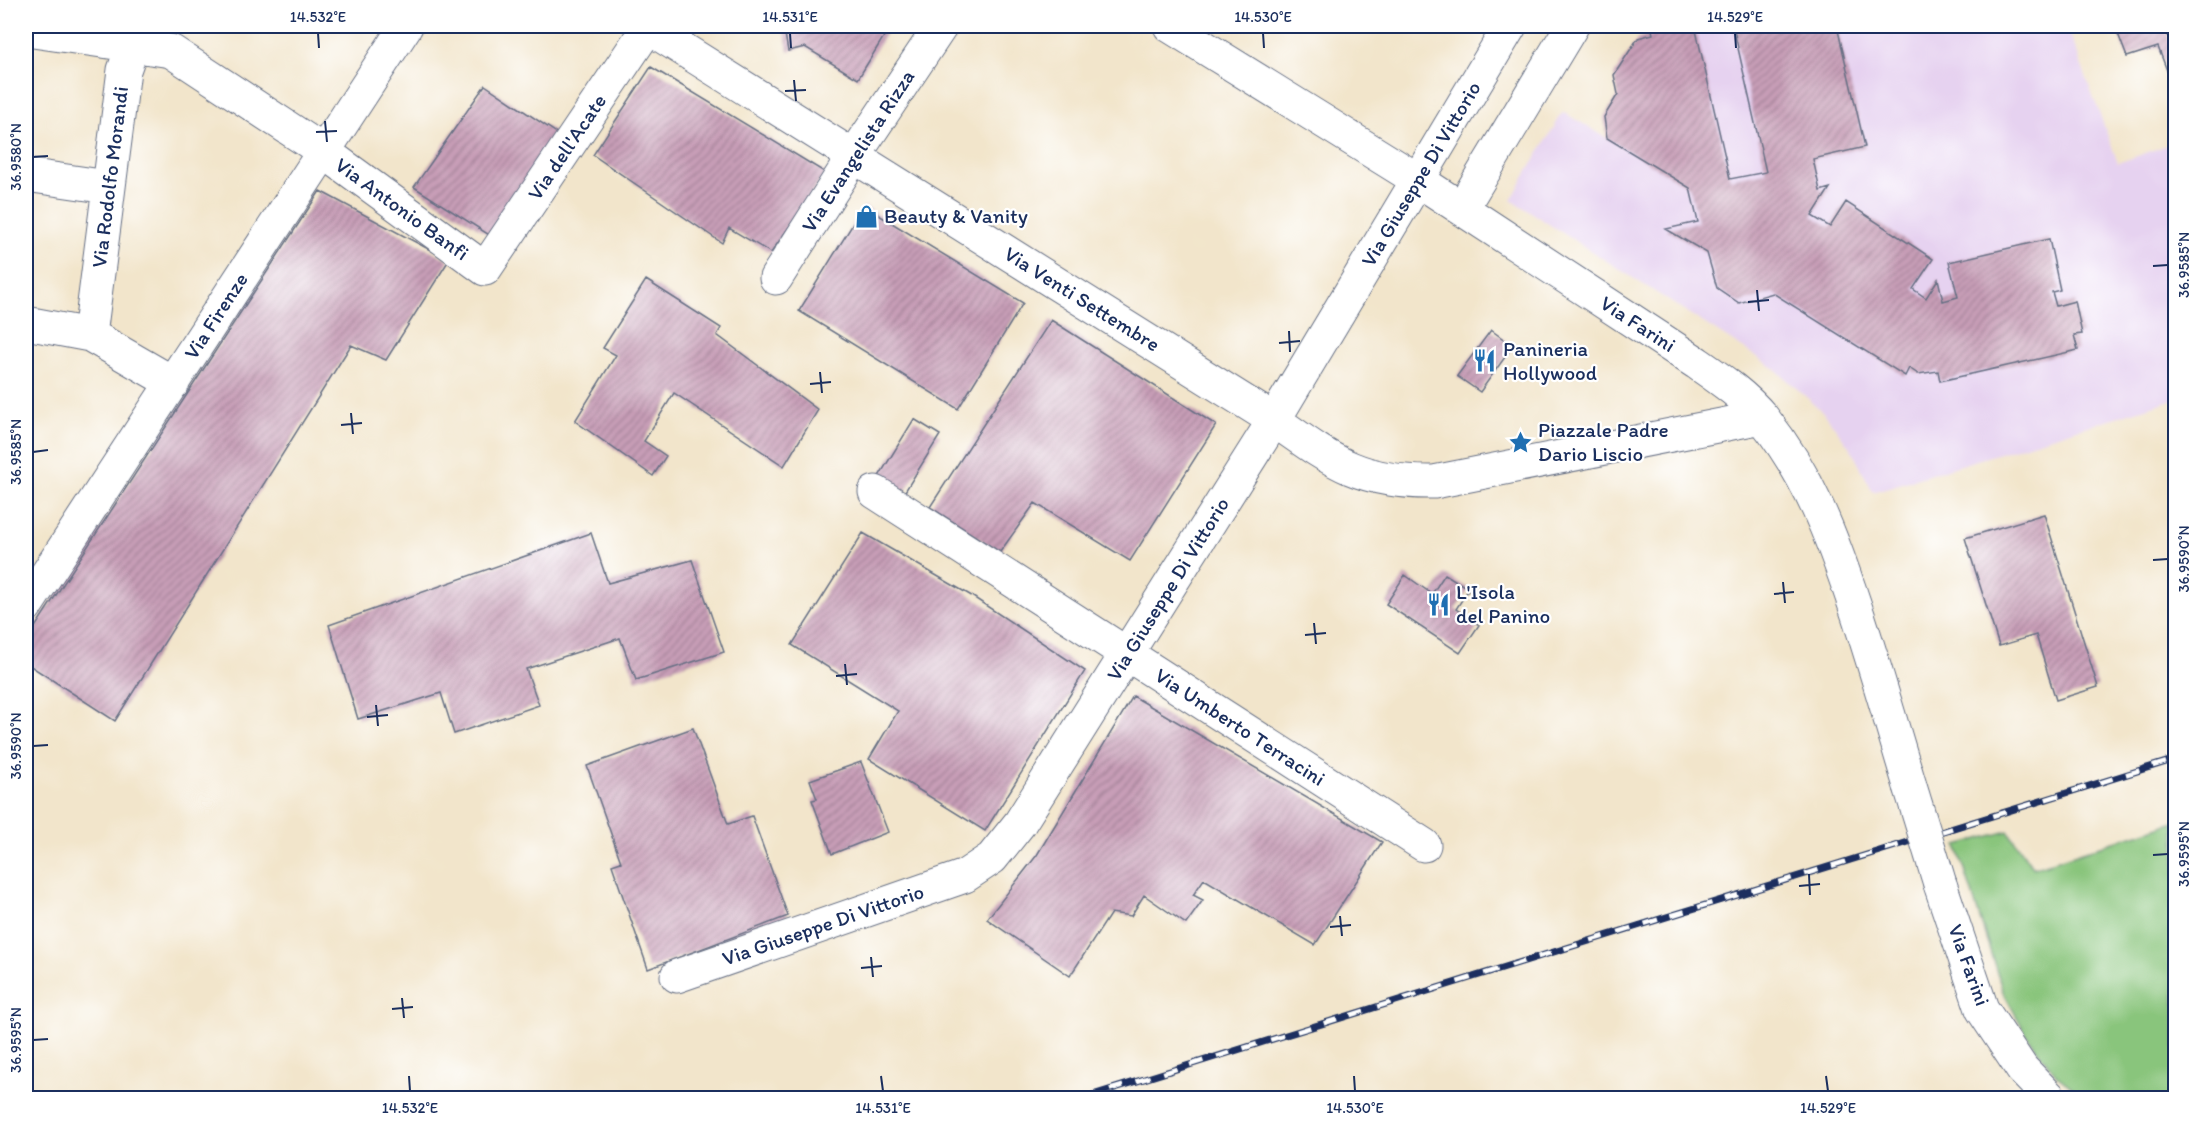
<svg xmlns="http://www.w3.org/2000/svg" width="2201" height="1124" viewBox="0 0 2201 1124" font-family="Itim,sans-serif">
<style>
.built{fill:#e6d2f0}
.green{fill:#89c57b;stroke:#527a6c;stroke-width:1.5}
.building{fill:url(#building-hatch)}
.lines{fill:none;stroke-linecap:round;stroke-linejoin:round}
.minor-casing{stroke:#666f84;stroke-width:35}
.tertiary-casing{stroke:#666f84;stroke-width:35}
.minor{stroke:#fff;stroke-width:33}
.tertiary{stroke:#fff;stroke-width:33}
.rail-casing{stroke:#1b2f5e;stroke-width:7}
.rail{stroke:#fff;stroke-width:4.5;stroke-dasharray:14;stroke-linecap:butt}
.tertiary-bridge-casing{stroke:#666f84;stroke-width:35;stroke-linecap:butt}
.tertiary-bridge{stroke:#fff;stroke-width:33}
.ticks{fill:none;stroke:#1b2f5e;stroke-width:2}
.labels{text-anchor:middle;stroke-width:4.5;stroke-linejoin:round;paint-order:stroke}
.street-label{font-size:21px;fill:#1b2f5e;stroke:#fff}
.poi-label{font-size:21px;fill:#1b2f5e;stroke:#fff;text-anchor:start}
.neatline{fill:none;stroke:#1b2f5e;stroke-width:2}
.ticks-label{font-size:15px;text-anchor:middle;fill:#1b2f5e}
</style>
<defs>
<pattern id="building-hatch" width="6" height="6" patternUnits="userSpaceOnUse" patternTransform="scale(1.5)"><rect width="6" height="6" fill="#c89eb7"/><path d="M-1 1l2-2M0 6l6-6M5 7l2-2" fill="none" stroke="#a28198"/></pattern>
</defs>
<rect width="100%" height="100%" fill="#fff"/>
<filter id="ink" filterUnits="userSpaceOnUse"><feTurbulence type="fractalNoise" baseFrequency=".0167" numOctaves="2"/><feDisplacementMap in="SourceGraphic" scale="12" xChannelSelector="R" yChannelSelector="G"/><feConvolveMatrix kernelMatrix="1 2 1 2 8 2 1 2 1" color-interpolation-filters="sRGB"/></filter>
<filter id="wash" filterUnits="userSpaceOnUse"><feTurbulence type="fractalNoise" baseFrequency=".008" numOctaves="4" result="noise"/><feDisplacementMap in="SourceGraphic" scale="24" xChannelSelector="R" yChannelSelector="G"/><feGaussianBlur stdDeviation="1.35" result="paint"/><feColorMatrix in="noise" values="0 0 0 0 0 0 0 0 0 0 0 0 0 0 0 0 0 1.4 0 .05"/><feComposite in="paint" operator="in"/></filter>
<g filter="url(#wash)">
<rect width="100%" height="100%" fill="#f2e5cb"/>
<path class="built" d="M1651,26H2067L2118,163L2175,142V399L1873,492L1851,449L1825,414L1774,368L1511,200L1563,112L1607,138L1618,94L1638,38L1653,34Z"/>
<path class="green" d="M2175,822V1098H2086L2057,1076L2028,1037L2003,992L1957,845L2008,831L2033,868Z"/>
<g id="blocks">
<path class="building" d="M770,26H894L889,28L858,79L805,47L788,51L785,34Z
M1651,26H1695L1730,179L1766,172L1733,26H1837L1865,147L1813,159L1820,191L1830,188L1812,216L1830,227L1846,202L1933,259L1913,289L1926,298L1938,279L1943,301L1958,297L1949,262L2049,239L2060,290L2052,292L2056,306L2075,301L2082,334L2074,335L2078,350L1940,381L1938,371L1918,374L1909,368L1905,376L1773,293L1739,303L1717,288L1707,253L1666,229L1698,222L1690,188L1607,138L1604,117L1618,94L1614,75L1638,38L1653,34Z
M2115,26H2164L2171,43L2176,41V94L2158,47L2127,57Z
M651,67L826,173L771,253L729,228L722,243L593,155Z
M485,85L561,136L497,240L414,187Z
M320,191L449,260L386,360L351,345L115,721L26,663V641Z
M864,206L1023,303L958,409L799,311Z
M646,280L721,328L717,335L818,410L784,466L674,393L644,441L666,456L653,476L575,421L616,355L603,348Z
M1051,320L1216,425L1130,561L1035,503L1000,552L930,507Z
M1491,330L1513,346L1480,392L1457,376Z
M914,419L940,435L904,493L878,478Z
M2044,514L2098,687L2056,700L2036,635L1999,646L1965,538Z
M591,533L608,583L692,560L724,652L636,680L620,638L526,669L539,705L454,734L441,693L358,719L329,625Z
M863,533L970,595L1085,671L985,831L869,759L898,711L792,645Z
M1445,574L1469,589L1456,609L1479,625L1460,653L1386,604L1405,575L1432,594Z
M1133,696L1382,842L1315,945L1204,879L1193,895L1203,900L1186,924L1144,895L1131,916L1111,913L1070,976L987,919L1037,855Z
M693,728L728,824L752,816L788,916L648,969L612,865L621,862L587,766Z
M861,762L888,832L832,854L812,800L817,799L810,780Z"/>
</g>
</g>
<g filter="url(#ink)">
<use href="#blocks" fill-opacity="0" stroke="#666f84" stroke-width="1.5"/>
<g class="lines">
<defs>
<path id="minor" d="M1170,26L1418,180
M26,30L171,51L323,151L485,269L649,26
M26,175L108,187
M1462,208L1572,26
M776,278L854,156L941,26
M26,323L90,335L173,383
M90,335L124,70L133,45L145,27
M875,492L1424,845
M677,976L965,876L992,858L1020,823L1274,420"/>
<path id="tertiary" d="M646,26L1274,420C1332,461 1359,483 1434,482L1762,417
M1418,180L1697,363C1720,379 1745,396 1763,418C1810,477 1832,537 1855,606C1875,666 1892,726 1910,786
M1274,420L1510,26
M26,606L406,26
M1940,884L1982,1009L2022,1069L2050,1098"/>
</defs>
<use href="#minor" class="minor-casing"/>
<use href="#tertiary" class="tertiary-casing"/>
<use href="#minor" class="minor"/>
<use href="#tertiary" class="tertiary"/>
<defs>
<path id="rail" d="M1083,1098L2176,759"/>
</defs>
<use href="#rail" class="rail-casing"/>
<use href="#rail" class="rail"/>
<defs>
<path id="tertiary-bridge" d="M1910,786L1940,884"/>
</defs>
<use href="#tertiary-bridge" class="tertiary-bridge-casing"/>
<use href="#tertiary-bridge" class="tertiary-bridge"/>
</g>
</g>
<path class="ticks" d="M318,33L319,48M790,33L791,48M1263,33L1264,48M1735,33L1736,48M794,80L796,101M785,91L806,90M325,121L327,142M316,132L337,131M33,157L48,156M2153,266L2168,265M1757,290L1759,311M1748,302L1769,300M1289,331L1290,352M1279,343L1300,341M820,372L822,393M810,384L831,382M351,413L353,434M341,425L362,423M33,452L48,450M2153,560L2168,559M1783,582L1785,603M1774,594L1794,592M1314,623L1316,644M1305,635L1326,633M845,664L847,685M836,676L857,674M376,705L378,726M367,717L388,715M33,746L48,745M2153,855L2168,854M1809,874L1810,895M1799,886L1820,884M1340,916L1342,936M1330,927L1351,925M871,957L873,977M861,968L882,966M402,998L404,1018M392,1009L413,1007M33,1040L48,1039M409,1076L410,1091M881,1076L883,1091M1354,1076L1355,1091M1826,1076L1828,1091"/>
<defs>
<symbol id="shop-bare" viewBox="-9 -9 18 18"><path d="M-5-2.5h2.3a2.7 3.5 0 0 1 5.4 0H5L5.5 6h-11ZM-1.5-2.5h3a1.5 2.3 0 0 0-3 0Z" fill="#1f6fb2" stroke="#fff" stroke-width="2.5" paint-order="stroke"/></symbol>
<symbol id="restaurant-bare" viewBox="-9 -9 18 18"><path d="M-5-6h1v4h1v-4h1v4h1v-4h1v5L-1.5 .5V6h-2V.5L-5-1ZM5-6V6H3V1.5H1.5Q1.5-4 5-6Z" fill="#1f6fb2" stroke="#fff" stroke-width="2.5" paint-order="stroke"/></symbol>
<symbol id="sight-bare" viewBox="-9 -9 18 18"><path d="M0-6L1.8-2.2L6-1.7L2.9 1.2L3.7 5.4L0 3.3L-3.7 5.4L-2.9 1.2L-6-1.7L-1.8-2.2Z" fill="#1f6fb2" stroke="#fff" stroke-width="2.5" paint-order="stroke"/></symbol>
</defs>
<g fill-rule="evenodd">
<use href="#shop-bare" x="850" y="200" width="33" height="33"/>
<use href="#restaurant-bare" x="1468" y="344" width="33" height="33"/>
<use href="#sight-bare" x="1504" y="426" width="33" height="33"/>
<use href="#restaurant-bare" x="1422" y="588" width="33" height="33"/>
</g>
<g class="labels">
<g class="street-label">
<text transform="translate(567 147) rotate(-56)" y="7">Via dell'Acate</text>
<text transform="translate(858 151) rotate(-57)" y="7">Via Evangelista Rizza</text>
<text transform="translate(1421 174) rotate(-59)" y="7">Via Giuseppe Di Vittorio</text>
<text transform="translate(110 177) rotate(-83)" y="7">Via Rodolfo Morandi</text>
<text transform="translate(402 209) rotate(36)" y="7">Via Antonio Banfi</text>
<text transform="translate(1082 299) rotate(32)" y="7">Via Venti Settembre</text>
<text transform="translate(216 316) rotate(-57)" y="7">Via Firenze</text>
<text transform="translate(1638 324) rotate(33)" y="7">Via Farini</text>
<text transform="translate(1168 589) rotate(-58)" y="7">Via Giuseppe Di Vittorio</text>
<text transform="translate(1240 727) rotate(33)" y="7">Via Umberto Terracini</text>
<text transform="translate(823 925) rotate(-19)" y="7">Via Giuseppe Di Vittorio</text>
<text transform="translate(1969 965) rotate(70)" y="7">Via Farini</text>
</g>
<g class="poi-label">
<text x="884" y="223">Beauty &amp; Vanity</text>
<text x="1503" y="356">Panineria<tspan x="1503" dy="24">Hollywood</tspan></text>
<text x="1538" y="437">Piazzale Padre<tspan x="1538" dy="24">Dario Liscio</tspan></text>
<text x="1456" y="599">L'Isola<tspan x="1456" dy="24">del Panino</tspan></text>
</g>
</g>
<rect width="2201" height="1124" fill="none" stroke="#fff" stroke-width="66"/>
<rect x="33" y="33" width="2135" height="1058" class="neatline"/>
<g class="ticks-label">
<text x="318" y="22">14.532°E</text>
<text x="790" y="22">14.531°E</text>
<text x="1263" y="22">14.530°E</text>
<text x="1735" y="22">14.529°E</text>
<text transform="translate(16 157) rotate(-90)" y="5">36.9580°N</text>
<text transform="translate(2184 265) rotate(-90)" y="5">36.9585°N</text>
<text transform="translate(16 452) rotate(-90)" y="5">36.9585°N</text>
<text transform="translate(2184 559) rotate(-90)" y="5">36.9590°N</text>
<text transform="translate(16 746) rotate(-90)" y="5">36.9590°N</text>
<text transform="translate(2184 854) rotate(-90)" y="5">36.9595°N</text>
<text transform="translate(16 1040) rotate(-90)" y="5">36.9595°N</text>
<text x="410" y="1113">14.532°E</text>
<text x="883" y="1113">14.531°E</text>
<text x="1355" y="1113">14.530°E</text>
<text x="1828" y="1113">14.529°E</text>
</g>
</svg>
